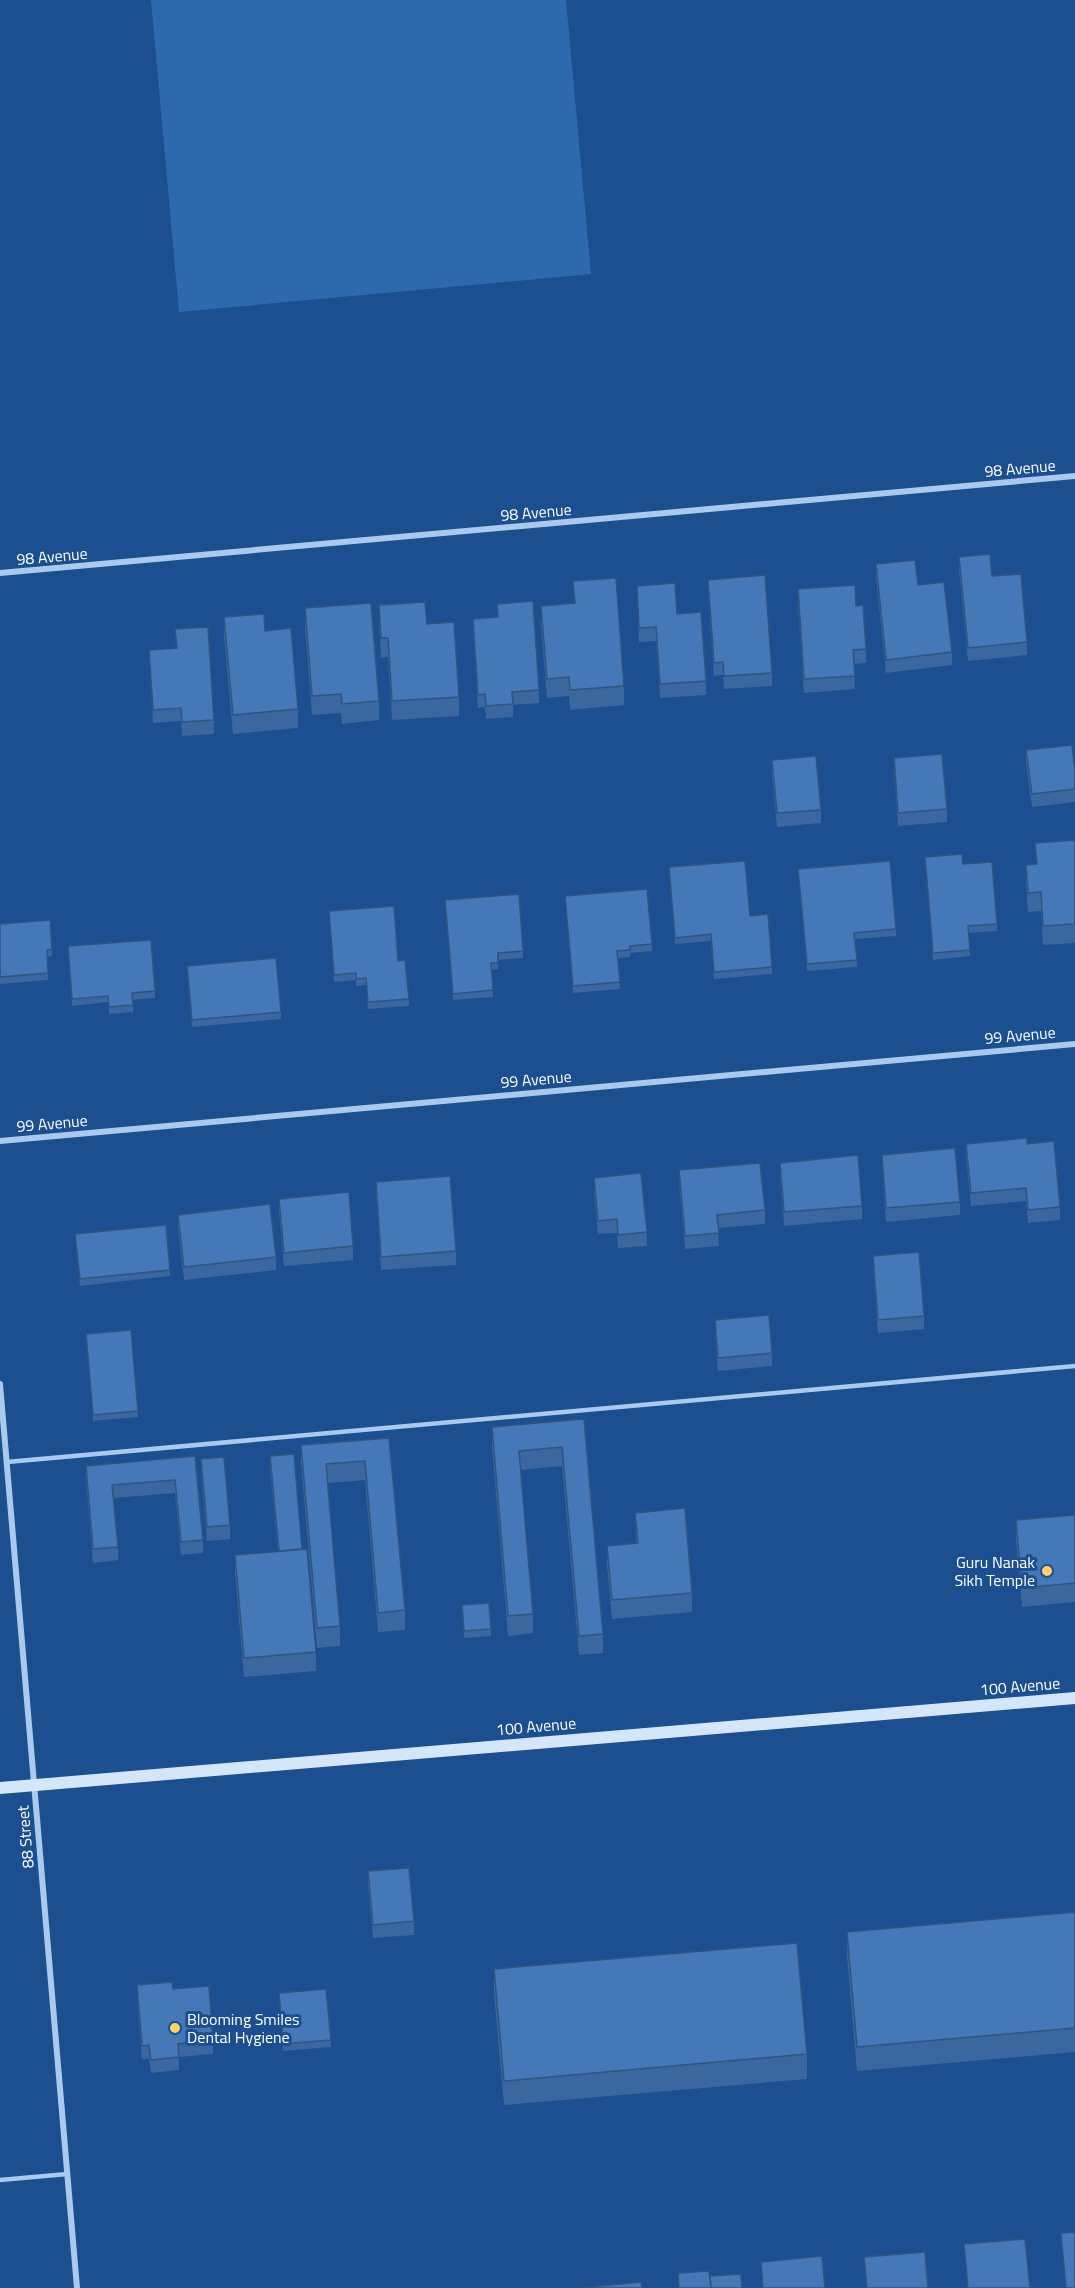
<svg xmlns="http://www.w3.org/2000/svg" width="1075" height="2288" viewBox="0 0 1075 2288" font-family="'Titillium Web',sans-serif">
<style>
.green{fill:#2e69ad}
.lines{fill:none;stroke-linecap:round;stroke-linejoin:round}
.service{stroke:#a9c9ee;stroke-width:4.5}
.minor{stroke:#a9c9ee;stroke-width:6}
.secondary{stroke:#d6e6fa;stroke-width:12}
.wall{fill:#3a679d}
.building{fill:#4478b7;stroke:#305480;stroke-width:1.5}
.poi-dot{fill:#ffd166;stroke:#1b4f8f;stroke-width:2}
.labels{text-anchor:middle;stroke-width:6;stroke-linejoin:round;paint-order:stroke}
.street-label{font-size:16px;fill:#fff;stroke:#1b4f8f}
.poi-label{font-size:16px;fill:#fff;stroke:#1b4f8f;text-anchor:end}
</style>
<rect width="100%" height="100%" fill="#1b4f8f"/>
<path class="green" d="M151,0H566L591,274L179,312Z"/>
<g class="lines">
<path class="service" d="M7,1462L1075,1366
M0,2180L67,2174"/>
<path class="minor" d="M0,573L1075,476
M0,1141L1075,1044
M0,1384L77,2288"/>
<path class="secondary" d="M0,1788L1075,1698"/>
</g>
<path class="wall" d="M959,557L992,576L1027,642V655L968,661L959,570Z
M876,564L918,585L952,652V665L886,673L876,578Z
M708,580L772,673V686L724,689L723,675L714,676L708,593Z
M573,581L624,686V705L570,710L569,696L547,698L541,625V606L574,604Z
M637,586L677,614L706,681V695L660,698L656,641L639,642Z
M798,589L856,606L866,649V663L854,664L855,689L804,693L798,603Z
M497,604L539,690V703L513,705V717L486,719L485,707L478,708L473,633V619L497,617Z
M379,605L459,697V716L392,720L388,657L381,658L379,624Z
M305,608L379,701V720L342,724L341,713L312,715L305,628Z
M224,617L265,631L298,709V728L233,734L224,637Z
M175,629L214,720V734L182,736L181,721L153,723L149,650L176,648Z
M1026,750L1075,772V802L1032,807L1026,763Z
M894,758L947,809V822L898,826L894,771Z
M772,760L821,810V823L777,827L772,774Z
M1075,840V943L1043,945L1041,911L1028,912L1026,884V865L1036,864L1035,843Z
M925,857L963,864L997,924V931L969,933L970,956L933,960Z
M669,867L750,916L772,967V974L714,979L711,941L675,944Z
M798,869L896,929V936L855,939L857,967L807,971Z
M565,896L652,944V951L630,953V957L618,958L620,989L573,993Z
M445,900L523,951V958L498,960V969L492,970L493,997L453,1000Z
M329,911L398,961L409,999V1006L368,1009L366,985L356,986V980L334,982Z
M0,924L52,949V956L47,957L48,980L0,984Z
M68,946L155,991V998L133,1000V1012L109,1014L108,1002L72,1006Z
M187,966L281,1012V1019L192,1027Z
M966,1144H1027L1060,1207V1220L1028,1223L1026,1201L971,1206L966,1157Z
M882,1155L960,1202V1215L886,1222L882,1168Z
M780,1163L862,1206V1219L784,1226L780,1176Z
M679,1170L765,1210V1224L718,1228L719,1246L685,1249L679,1183Z
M594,1178L647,1232V1246L618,1248L617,1233L598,1234L594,1191Z
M376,1182L456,1251V1265L381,1270L376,1195Z
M279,1199L353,1246V1260L284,1266L279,1212Z
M178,1215L276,1257V1270L184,1280L178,1228Z
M75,1234L170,1270V1276L80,1286Z
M873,1256L924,1316V1329L878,1333L873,1269Z
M715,1320L772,1353V1366L718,1371L715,1333Z
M86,1334L138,1411V1417L93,1421Z
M584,1419L603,1634V1653L579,1655L562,1466L521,1470L533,1614V1633L508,1636L492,1447V1427Z
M389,1438L405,1610V1630L378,1632L365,1480L328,1483L340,1626V1646L317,1648L301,1464V1445Z
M195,1456L203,1540V1553L181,1555L175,1493L114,1498L118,1547V1560L93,1563L86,1479V1466Z
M270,1456L302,1549L316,1652V1671L244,1677L235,1574V1555L278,1551L270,1469Z
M201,1459L230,1525V1539L207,1541L201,1472Z
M635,1513L692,1593V1612L612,1619L607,1565V1546L636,1543Z
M1075,1515V1602L1022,1607L1016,1540V1520Z
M462,1605L491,1629V1636L464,1638Z
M368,1871L414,1921V1935L373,1938L368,1885Z
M1075,1912V2052L857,2071L847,1956V1932Z
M494,1969L807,2054V2079L504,2105L494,1994Z
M137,1985L173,1989L213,2040V2054L179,2057V2070L151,2073L149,2059H142L137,1998Z
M279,1993L331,2040V2047L283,2051Z"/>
<path class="building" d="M990,554L992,576L1021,574L1027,642L968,648L959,557Z
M915,560L918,585L944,582L952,652L886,660L876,564Z
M765,575L772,673L724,676L723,662L714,663L708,580Z
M616,578L624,686L570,690L569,677L547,679L541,606L575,603L573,581Z
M675,583L677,614L701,612L706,681L660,684L656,627L639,628L637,586Z
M855,585L856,606L863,605L866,649L853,650L855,676L804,679L798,589Z
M533,601L539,690L512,692L513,704L486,706L485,694L478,695L473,619L498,617L497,604Z
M425,602L427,624L454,622L459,697L392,701L388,638H381L379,605Z
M371,603L379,701L342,704L341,694L312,696L305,608Z
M264,614L265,631L291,628L298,709L233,715L224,617Z
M208,627L214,720L182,722L181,708L153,710L149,650L177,648L175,629Z
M1072,745L1075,772V789L1032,794L1026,750Z
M942,754L947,809L898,813L894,758Z
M816,756L821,810L777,813L772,760Z
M1075,840V924L1043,926L1041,892L1028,893L1026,865L1037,864L1035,843Z
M962,854L963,864L992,862L997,924L968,926L970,950L933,953L925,857Z
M745,861L750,916L768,914L772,967L714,972L711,934L675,938L669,867Z
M890,861L896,929L854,933L857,960L807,964L798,869Z
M647,889L652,944L630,946V950L617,951L620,982L573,986L565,896Z
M519,894L523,951L498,953V963H491L493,990L453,994L445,900Z
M394,906L398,961L405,960L409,999L368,1002L366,978L356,979V973L334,975L329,911Z
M50,920L52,949L47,950L48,973L0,977V924Z
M151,940L155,991L132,993L133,1005L109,1007L108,996L72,999L68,946Z
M276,958L281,1012L192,1020L187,966Z
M1027,1138V1144L1054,1141L1060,1207L1028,1210L1026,1188L971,1193L966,1144Z
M955,1148L960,1202L886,1208L882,1155Z
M858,1155L862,1206L784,1212L780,1163Z
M760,1163L765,1210L717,1215L719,1233L685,1236L679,1170Z
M641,1173L647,1232L618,1235L617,1219L598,1221L594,1178Z
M450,1176L456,1251L381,1257L376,1182Z
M349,1192L353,1246L284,1253L279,1199Z
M270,1204L276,1257L184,1267L178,1215Z
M166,1225L170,1270L80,1279L75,1234Z
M919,1252L924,1316L878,1320L873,1256Z
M769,1315L772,1353L718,1358L715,1320Z
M131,1330L138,1411L93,1415L86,1334Z
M584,1419L603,1634L579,1636L562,1447L519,1451L533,1614L508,1616L492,1427Z
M389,1438L405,1610L378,1613L365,1461L326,1464L340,1626L317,1628L301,1445Z
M294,1454L302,1549L279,1551L270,1456Z
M195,1456L203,1540L181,1542L175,1480L112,1485L118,1547L93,1549L86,1466Z
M224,1457L230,1525L207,1527L201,1459Z
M685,1508L692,1593L612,1600L607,1546L638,1543L635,1513Z
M1075,1515V1583L1022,1588L1016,1520Z
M307,1549L316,1652L244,1658L235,1555Z
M489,1603L491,1629L464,1631L462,1605Z
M409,1868L414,1921L373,1925L368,1871Z
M1075,1912V2028L857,2047L847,1932Z
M797,1943L807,2054L504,2081L494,1969Z
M172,1982L173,1989L209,1986L213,2040L178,2044L179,2057L151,2060L149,2045L142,2046L137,1985Z
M326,1989L331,2040L283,2044L279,1993Z
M1075,2232V2288H1066L1061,2233Z
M1025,2239L1030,2288H968L964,2244Z
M925,2252L928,2288H867L864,2257Z
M822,2256L825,2288H763L761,2262Z
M709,2271L711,2288H679L678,2273Z
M741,2274L742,2288H711L710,2276Z
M641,2282L642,2288H579Z"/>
<g class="poi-dot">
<circle cx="1047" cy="1571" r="6"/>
<circle cx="175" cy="2028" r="6"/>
</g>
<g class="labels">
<g class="street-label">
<text transform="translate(1020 468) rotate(-5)" y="6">98 Avenue</text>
<text transform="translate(536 512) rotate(-5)" y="6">98 Avenue</text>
<text transform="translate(52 556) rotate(-5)" y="6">98 Avenue</text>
<text transform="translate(1020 1035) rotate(-5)" y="6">99 Avenue</text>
<text transform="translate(536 1079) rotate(-5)" y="6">99 Avenue</text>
<text transform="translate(52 1123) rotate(-5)" y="6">99 Avenue</text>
<text transform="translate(1020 1686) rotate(-5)" y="6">100 Avenue</text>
<text transform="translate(536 1726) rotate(-5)" y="6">100 Avenue</text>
<text transform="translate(25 1837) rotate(-95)" y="6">88 Street</text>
</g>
<g class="poi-label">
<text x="1035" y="1568">Guru Nanak<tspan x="1035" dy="18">Sikh Temple</tspan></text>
<text x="187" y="2025" text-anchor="start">Blooming Smiles<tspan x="187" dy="18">Dental Hygiene</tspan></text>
</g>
</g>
</svg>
